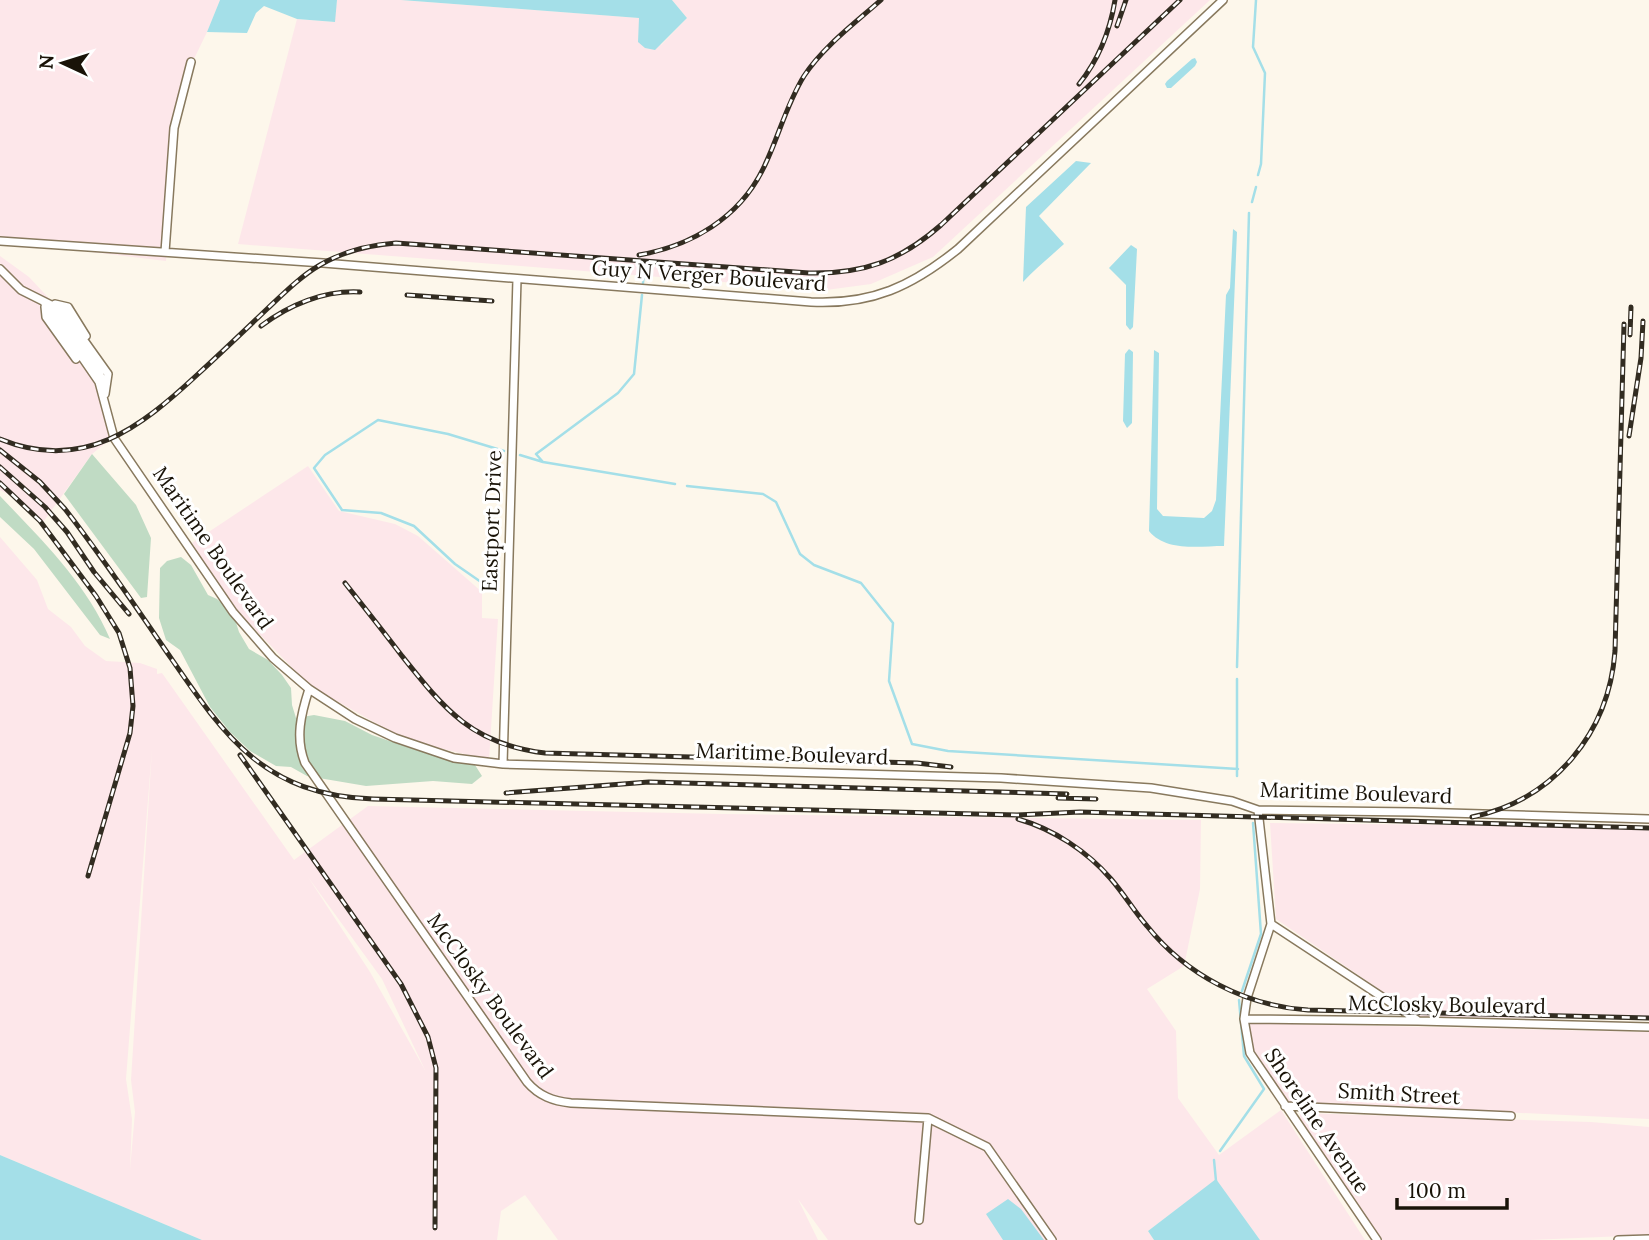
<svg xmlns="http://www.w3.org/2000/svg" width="1649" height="1240" viewBox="0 0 1649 1240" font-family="Lora,serif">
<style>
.industrial{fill:#fde7ea;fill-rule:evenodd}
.green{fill:#c0dbc4}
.water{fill:#a4dfe8}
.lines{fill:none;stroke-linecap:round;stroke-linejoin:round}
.stream{stroke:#a4dfe8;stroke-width:2.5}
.street-casing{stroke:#88795e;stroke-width:10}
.street{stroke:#fff;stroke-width:7}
.rail-casing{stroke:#322c21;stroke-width:5}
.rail{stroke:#fff;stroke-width:2.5;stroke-dasharray:8;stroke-linecap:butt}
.labels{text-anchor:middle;stroke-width:6;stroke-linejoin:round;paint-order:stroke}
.street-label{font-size:21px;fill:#191308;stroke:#fff}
</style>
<rect width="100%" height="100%" fill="#fdf7eb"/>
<path class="industrial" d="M0,0H220L207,32L193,61L181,99L174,149L166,261L0,241Z
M337,0H401L640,18L661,45L687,18L672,0H1210L933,257L871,284L826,290L238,244L297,19L334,22Z
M0,256L29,277L89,341L114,436L92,454L41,525L19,500L0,490Z
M308,466L339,511L395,524L418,536L482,592V618L498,619L489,760L406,740L310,686L233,607L192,543Z
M0,537L37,580L48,609L71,627L85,646L106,661L140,663L157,669V674L162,673L294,860L368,806L723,814L1201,820L1200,889L1184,966L1147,989L1176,1031L1178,1098L1219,1155L1281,1110L1365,1240H1260L1216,1180L1148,1231L1154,1240H828L798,1199L818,1240H558L525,1195L501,1211L497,1240H202L0,1155ZM152,749L131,1080L135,1112L130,1170L132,1119L126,1079ZM308,877L382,979L425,1070L370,972Z
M1270,823L1649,827V1019L1420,1017L1276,919Z
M1250,1023L1649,1032V1119L1288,1102L1256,1056L1252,1044Z
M1300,1113L1591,1122L1649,1127V1235L1530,1240H1381L1300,1121Z"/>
<path class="green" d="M92,454L136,505L151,538L147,597L141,598L64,494Z
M0,496C41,539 87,584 110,639L100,635L34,549L0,517Z
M181,557L191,565L208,595L217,599L233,613L239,632L249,649L268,660L282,675L291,688L292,705L296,718L314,715L345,721L372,735L416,750L475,765L482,776L472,784L433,781L366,786L307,776L291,767L276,766L250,751L230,732L210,707L180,650L166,640L159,618L160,568L167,561Z"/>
<path class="water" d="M220,0H337L335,22L297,19L264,6L256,13L247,33L207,32Z
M401,0H672L687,18L655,50L645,48L638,42L639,18Z
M1195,58L1197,62L1195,66L1171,88H1167L1165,84L1167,81L1192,59Z
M1076,161L1091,163L1039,216L1064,244C1050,257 1036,268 1023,282L1026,207Z
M1233,229L1237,232L1224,546C1199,546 1166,552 1149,531L1154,350L1159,353L1157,509L1163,516L1204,518L1212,511L1216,500L1226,295L1230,288Z
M1131,245L1137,249L1133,327L1130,330L1126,325V285L1109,268Z
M1129,349L1133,352L1132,423L1127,428L1123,421L1125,354Z
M0,1155L202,1240H0Z
M1216,1179L1260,1240H1154L1148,1231Z
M1008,1199L1021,1209L1044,1240H1003L986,1214Z"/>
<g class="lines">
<path class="stream" d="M1256,0L1253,47L1265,73L1261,164L1258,175
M1252,202L1256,187
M643,283L644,272
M642,295L634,374L618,393L536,454L543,462L675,484
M520,455L543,462
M687,486L763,494L776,502L800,554L814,565L861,583L893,623L889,681L912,744L948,751L1238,769
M481,582L455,564L414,526L381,513L342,510L314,468L325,455L378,420L448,434L504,451
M1237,667L1249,213
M1237,679V776
M1242,991L1261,934L1253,823
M1220,1151L1264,1089L1244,1056L1239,1000
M1214,1160L1216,1181"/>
<defs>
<path id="street" d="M0,241L323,263L811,302C872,305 912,286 958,249L1223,0
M165,252L174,128L191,62
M0,269L21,290L63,311L108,374L105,394
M44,302L99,382L114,438L233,612L273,658L309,689L355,719L395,738L454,758L503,764L1001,778L1151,788L1232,801L1258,810L1414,812L1649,819
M55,304L68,307L86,336
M45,307L46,317L76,359
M53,309C65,320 103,372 104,386
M309,689C301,714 295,738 305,763L527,1082C539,1096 553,1101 571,1103L928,1118
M503,764L517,279
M1258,810L1271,924L1247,998L1244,1019L1250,1053L1377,1240
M1271,924L1417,1020
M1244,1019L1418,1021L1649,1027
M1285,1106L1511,1116
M919,1220L928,1118L987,1147L1052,1240
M1618,1240L1649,1239"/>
</defs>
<use href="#street" class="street-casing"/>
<use href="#street" class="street"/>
<defs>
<path id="rail" d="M1117,26L1126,0
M1079,84C1099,59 1110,31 1115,0
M639,255C691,246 739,218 763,169C778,139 786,105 804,76C823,47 855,23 881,0
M407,295L492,301
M261,326C289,305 324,290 360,292
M1630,335L1631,307
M1629,436L1641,358L1643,321
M0,439C83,473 140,428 198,374C221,353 244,331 267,309C284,293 301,276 320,265C344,251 369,245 396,243L809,273C864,274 900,261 941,225L1180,0
M0,450L40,482L65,509C100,554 132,601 164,648C222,732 260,795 373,799L1017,815L1080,812L1649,828
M0,467L45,507L67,532L94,572L129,614
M0,483L40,521L96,596L119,633L130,668L133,706L130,733L88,876
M345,583C364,607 383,631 402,656C445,710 472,744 545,753L917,763L951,767
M240,755L401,984L428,1037L436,1068L435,1228
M506,793L649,782L1067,794
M1058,798L1096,799
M1472,817C1554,800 1609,733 1615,651L1624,324
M1018,819C1053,829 1087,851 1111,879C1124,894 1134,911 1147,926C1186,975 1246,1006 1308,1010L1649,1018"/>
</defs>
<use href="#rail" class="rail-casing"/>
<use href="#rail" class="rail"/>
</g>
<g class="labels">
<g class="street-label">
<text transform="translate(709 276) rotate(4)" y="7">Guy N Verger Boulevard</text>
<text transform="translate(492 521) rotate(-88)" y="7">Eastport Drive</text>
<text transform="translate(213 548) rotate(55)" y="7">Maritime Boulevard</text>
<text transform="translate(792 754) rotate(2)" y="7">Maritime Boulevard</text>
<text transform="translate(1356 793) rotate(2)" y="7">Maritime Boulevard</text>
<text transform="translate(490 996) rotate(54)" y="7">McClosky Boulevard</text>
<text transform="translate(1447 1005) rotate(1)" y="7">McClosky Boulevard</text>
<text transform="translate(1399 1094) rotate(3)" y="7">Smith Street</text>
<text transform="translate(1317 1121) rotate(56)" y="7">Shoreline Avenue</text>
</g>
</g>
<g transform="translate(63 63) rotate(274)" stroke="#ffffff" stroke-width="5" paint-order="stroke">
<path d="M0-5L12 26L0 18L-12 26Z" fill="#191308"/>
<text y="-10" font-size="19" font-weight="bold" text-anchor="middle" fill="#191308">N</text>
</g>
<path d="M1397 1198v10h110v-10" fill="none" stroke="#191308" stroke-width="3.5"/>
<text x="1408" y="1198" font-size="21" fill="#191308" stroke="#ffffff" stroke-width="5" paint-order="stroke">100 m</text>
</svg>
